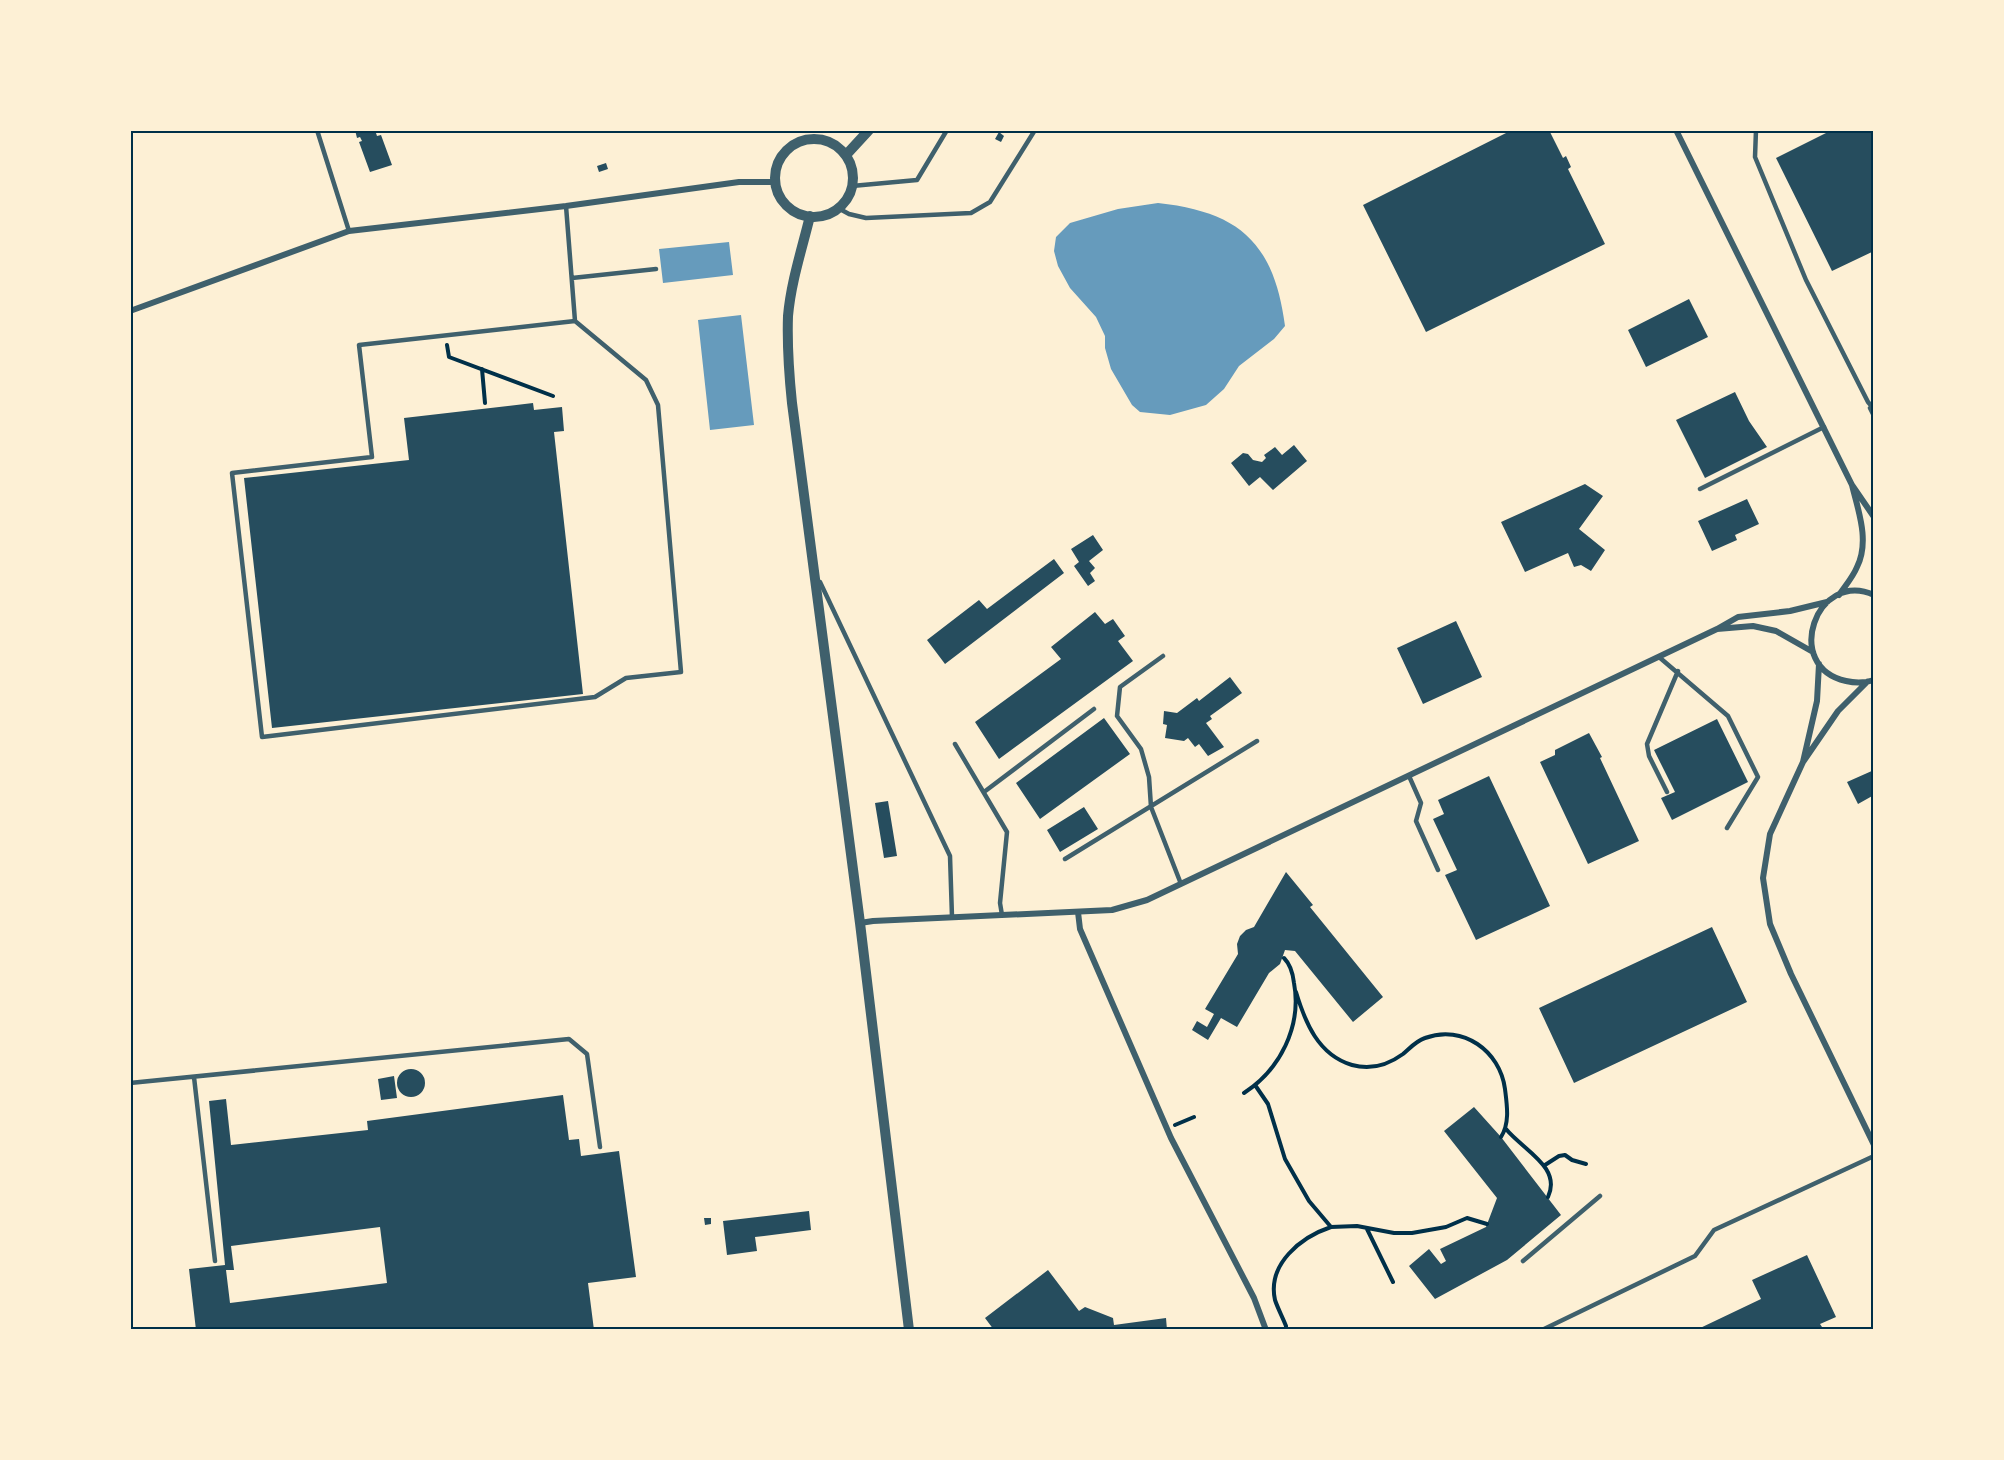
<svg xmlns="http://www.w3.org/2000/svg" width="2004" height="1460" viewBox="0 0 2004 1460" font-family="'Varela Round',sans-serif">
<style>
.water{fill:#669bbc}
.building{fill:#264d5e;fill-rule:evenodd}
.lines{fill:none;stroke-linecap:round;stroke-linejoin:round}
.path{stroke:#003049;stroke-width:4}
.service{stroke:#3f606c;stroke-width:4.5}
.minor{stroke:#3f606c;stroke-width:6}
.tertiary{stroke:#3f606c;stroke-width:10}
.neatline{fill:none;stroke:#003049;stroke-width:2}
</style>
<rect width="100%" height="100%" fill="#fdf0d5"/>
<path class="water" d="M1158,203C1240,212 1274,243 1285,326L1274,339L1239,366L1224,389L1206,405L1170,415L1140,412L1132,405L1111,369L1105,348V336L1096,317L1070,288L1058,266L1054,251L1056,237L1070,223L1118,209Z
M729,242L733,275L663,283L659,249Z
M741,315L754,425L710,430L698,320Z"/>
<path class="building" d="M355,130H375L377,136L381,135L392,165L370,172L359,142L362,141L360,137L357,138Z
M1512,130H1549L1563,158L1566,156L1571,167L1568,169L1605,244L1426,332L1363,205Z
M1832,130H1874V251L1832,271L1776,158Z
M999,132L1004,136L1001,142L995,139Z
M606,163L608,169L599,172L597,166Z
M1689,299L1708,337L1646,367L1628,330Z
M1735,392L1749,421L1767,447L1705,478L1676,420Z
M533,403L534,410L562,407L564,431L554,432L583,694L272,728L244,478L409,460L404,418Z
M1294,445L1307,461L1273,490L1260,477L1249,486L1231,463L1243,453L1248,454L1253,460L1262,462L1266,458L1264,455L1275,447L1282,455Z
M1585,484L1603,496L1579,529L1605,550L1591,571L1581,565L1574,567L1568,553L1525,572L1501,522Z
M1747,499L1759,524L1735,535L1737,540L1712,551L1698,521Z
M1093,535L1103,550L1089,561L1095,568L1090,573L1095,581L1088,586L1074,566L1079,562L1071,549Z
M1054,559L1064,573L945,664L927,640L979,600L987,609Z
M1095,612L1105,624L1113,619L1125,636L1118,641L1133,661L999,759L975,722L1061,659L1051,647Z
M1456,621L1482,677L1423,704L1397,648Z
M1230,677L1242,693L1210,716L1212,719L1206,723L1224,747L1208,756L1199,744L1195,747L1188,738L1184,741L1165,738L1167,725L1163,724L1164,711L1177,713L1197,698L1199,701Z
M1104,718L1130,754L1040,819L1016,783Z
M1717,719L1748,782L1672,820L1661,798L1675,792L1654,750Z
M1589,733L1602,757L1600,758L1639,841L1588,864L1540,762L1555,755V750Z
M1874,770V795L1858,804L1847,782Z
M1489,776L1550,906L1476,940L1445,875L1457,870L1433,819L1444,814L1438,800Z
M888,801L897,856L884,858L875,803Z
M1084,807L1098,829L1060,852L1047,830Z
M1286,872L1313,905L1310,907L1383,997L1353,1022L1295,951L1285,950L1280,964L1269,973L1237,1027L1221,1018L1208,1040L1192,1030L1197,1021L1207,1027L1214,1014L1205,1009L1238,954L1237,944L1240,936L1246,930L1254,927Z
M1712,927L1747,1002L1574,1083L1539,1008Z
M397 1083a14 14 0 1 1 28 0a14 14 0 1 1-28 0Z
M394,1076L397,1098L381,1100L378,1079Z
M563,1095L569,1140L579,1139L581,1156L619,1151L636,1277L588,1283L594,1330H196L189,1269L225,1265L209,1101L226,1099L231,1145L368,1130L367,1121ZM380,1227L387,1283L230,1303L226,1270H234L231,1246Z
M1474,1107L1501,1137L1561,1215L1507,1260L1435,1299L1409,1266L1429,1249L1441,1264L1446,1261L1440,1249L1486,1227L1497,1198L1444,1131Z
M809,1211L811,1230L755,1237L757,1251L727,1255L723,1221Z
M704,1218H711V1224L705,1225Z
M1807,1255L1836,1317L1820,1324L1822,1327L1816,1330H1696L1761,1299L1752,1280Z
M1048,1270L1079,1311L1085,1307L1113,1318L1114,1325L1166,1318L1167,1330H994L985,1318Z"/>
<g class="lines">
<path class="path" d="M447,345L449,357L553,396
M482,369L485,403
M1296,992C1305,1022 1318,1055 1352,1065C1370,1070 1388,1065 1403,1054C1410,1048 1416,1041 1425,1038C1463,1024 1500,1051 1505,1089C1507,1105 1510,1123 1501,1137
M1255,1085L1268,1104L1285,1159L1309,1201L1331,1227L1357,1226L1394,1233H1412L1446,1227L1467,1218L1487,1224
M1244,1093C1280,1070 1302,1026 1294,983C1293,974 1290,964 1284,958
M1175,1125L1194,1117
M1506,1129C1523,1150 1562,1167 1548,1197
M1545,1165L1559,1156L1565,1155L1572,1160L1586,1164
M1367,1229L1393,1282
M1286,1330V1326C1283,1318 1278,1309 1275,1300C1267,1264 1301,1237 1331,1227"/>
<path class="service" d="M317,130L349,231
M1756,130L1755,157L1806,280L1868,402L1874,409
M852,186L917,180L947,130
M566,206L575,321L359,345L372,457L232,473L262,737L595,697L626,678L681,672L658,405L646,380L575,321
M838,208L849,214L866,218L971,213L990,202L1035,130
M572,278L656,269
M1870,408L1874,416
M1700,489L1824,427
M820,582L950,856L952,917
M1163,656L1120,687L1117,716L1141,749L1149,777L1151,807L1181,884
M1659,657L1728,716L1758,777L1727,828
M955,744L1007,832L1000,903L1002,915
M1409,776L1421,803L1416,821L1438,870
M984,792L1094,709
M1667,792L1649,756L1647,744L1678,671
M1065,859L1257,741
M194,1077L215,1261
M130,1083L569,1039L587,1054L600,1147
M1523,1261L1600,1196
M1542,1330L1695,1256L1714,1230L1874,1156"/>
<path class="minor" d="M1676,130L1852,485
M130,311L349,231L566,206L739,182H775
M1839,595C1845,586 1853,577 1857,567C1870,541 1858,510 1852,485L1874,517
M1874,595C1816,569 1782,667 1846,681C1855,683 1865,683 1874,680
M1813,652L1776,631L1753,626L1717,629L1738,617L1790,611L1827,602
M1819,664L1817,701L1803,762L1838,711L1867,682
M1803,762L1770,834L1763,878L1770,924L1791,974L1874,1145
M1078,912L1080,929L1171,1138L1254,1298L1266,1330
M860,923L873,921L1112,910L1147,900L1717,629"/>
<path class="tertiary" d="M775 178a39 39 0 1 1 78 0a39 39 0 1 1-78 0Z
M846,155L869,130
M810,216C802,249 791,282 788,316C787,345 789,374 792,403L860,923L909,1330"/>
</g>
<rect width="2004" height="1460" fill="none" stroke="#fdf0d5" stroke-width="264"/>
<rect x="132" y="132" width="1740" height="1196" class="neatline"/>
</svg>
